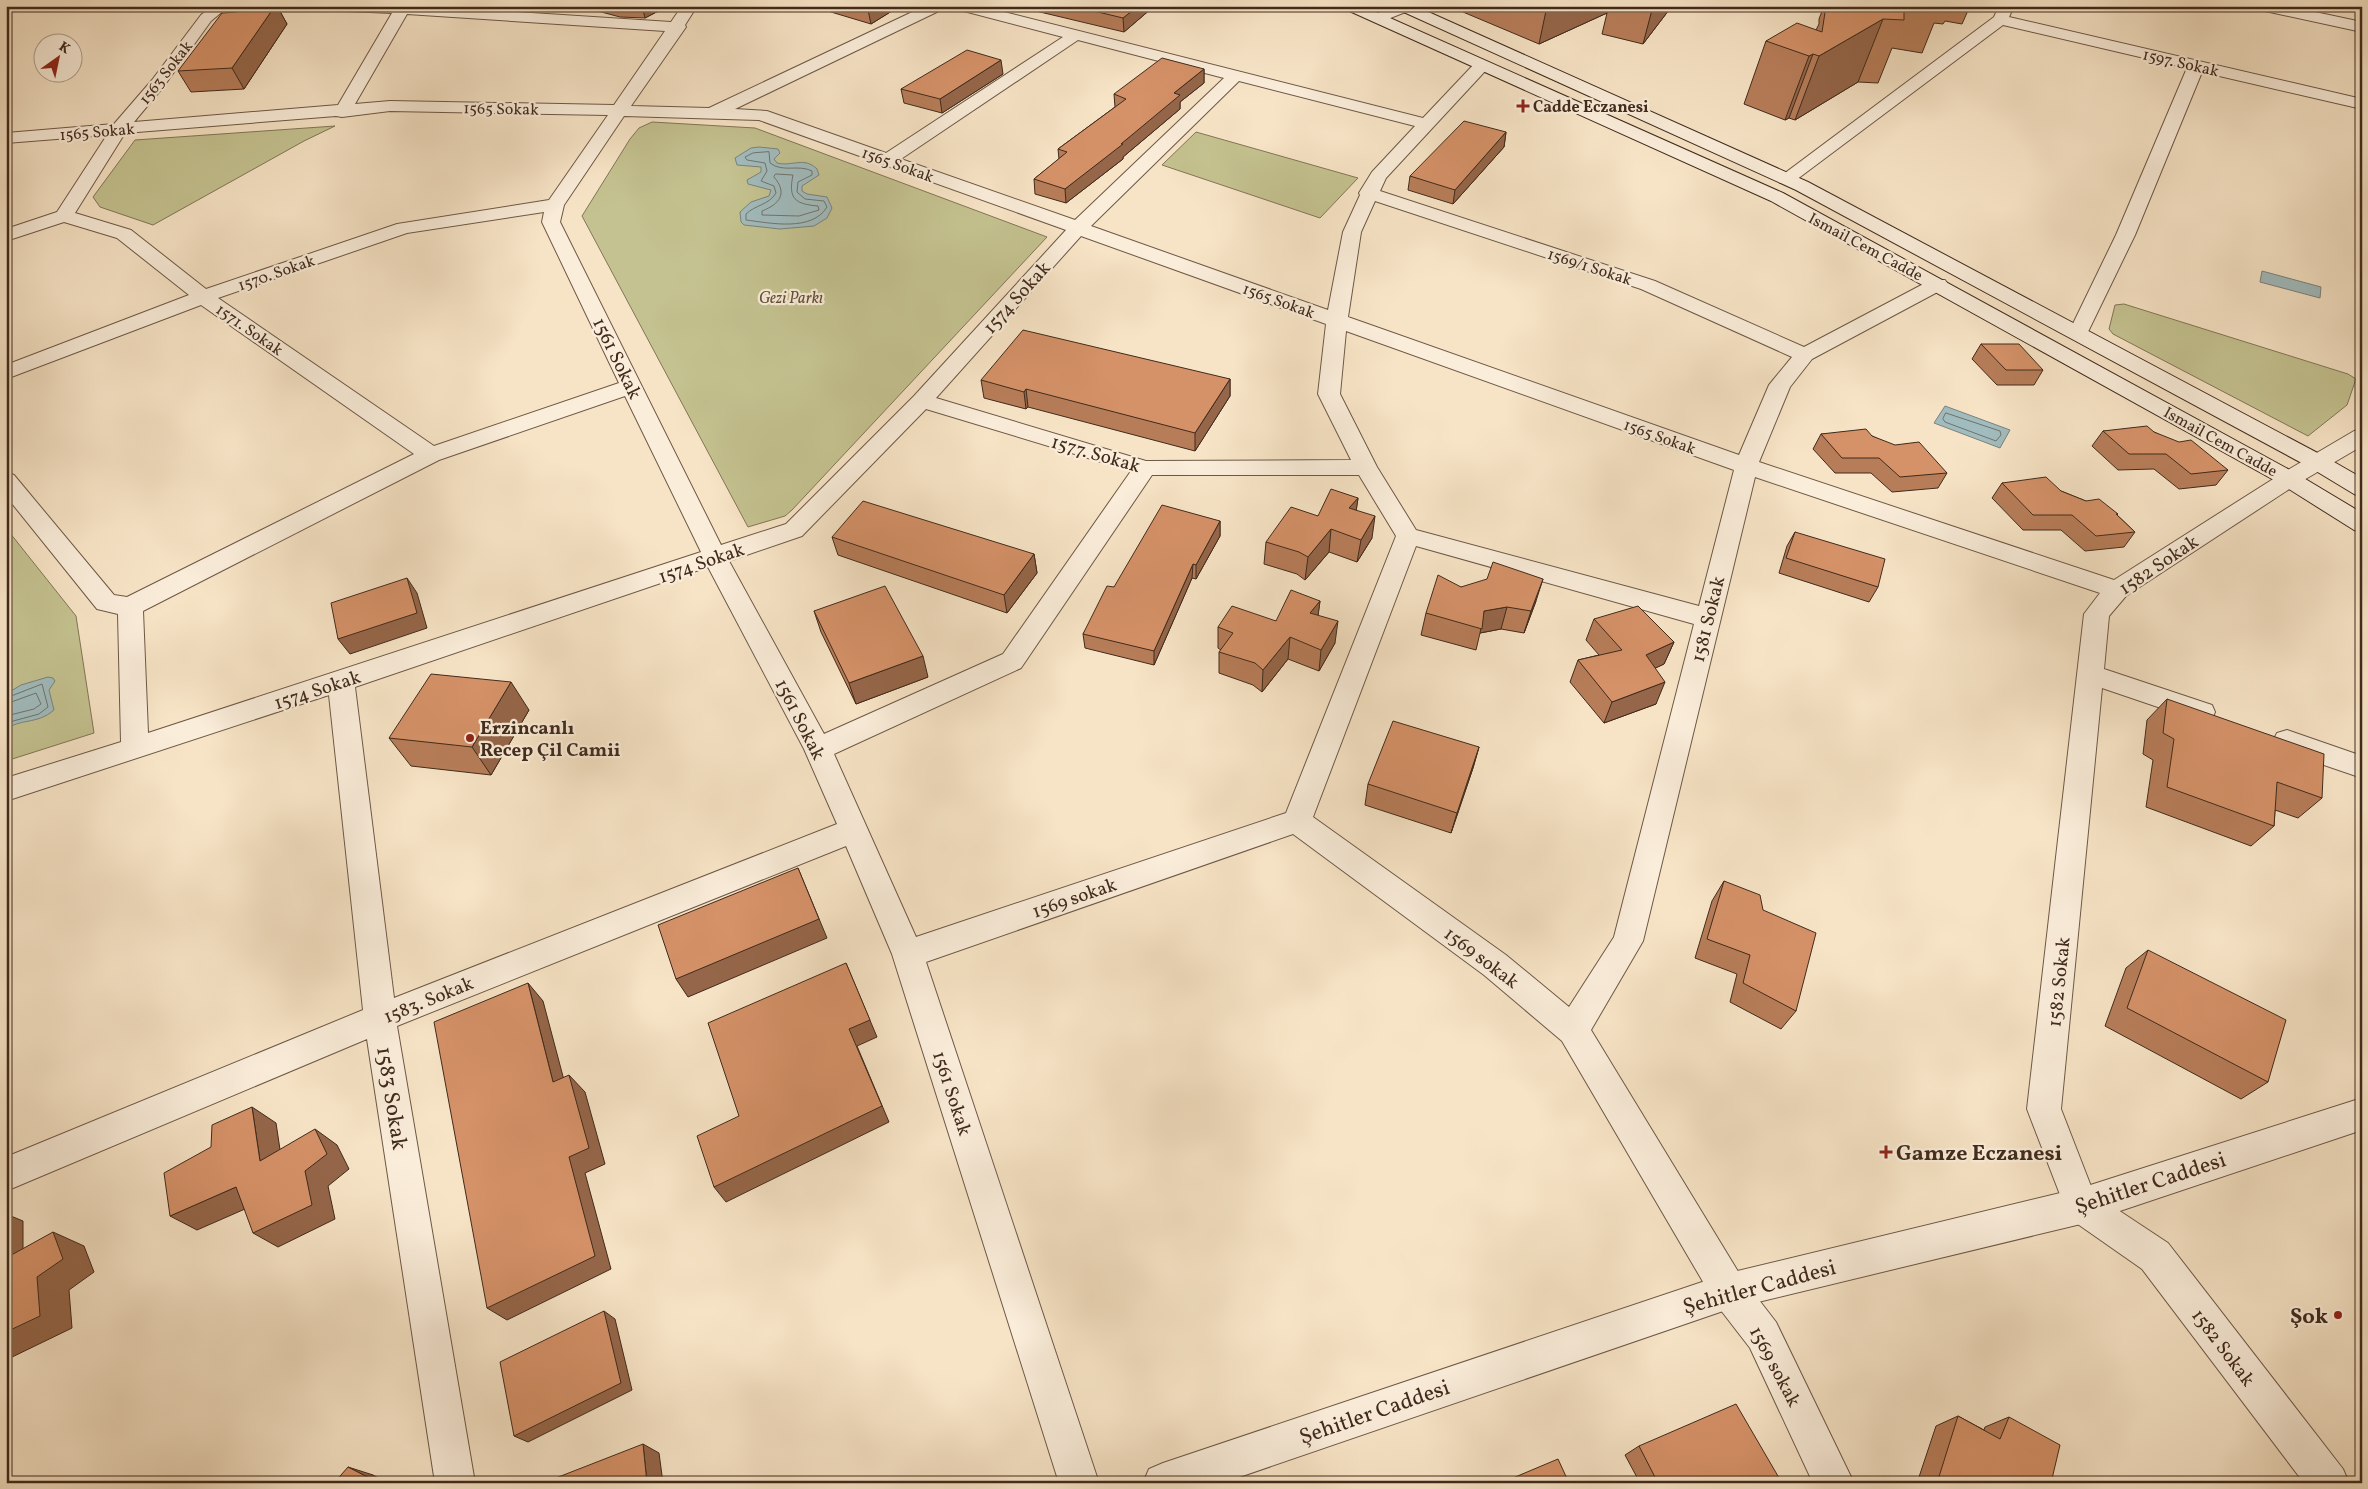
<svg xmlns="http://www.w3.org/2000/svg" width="2368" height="1489" viewBox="0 0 2368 1489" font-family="Vollkorn,serif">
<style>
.green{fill:#c4c290;stroke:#827656}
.water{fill:#a1bcbe;stroke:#7a827d}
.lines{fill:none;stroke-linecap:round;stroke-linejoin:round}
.shore{stroke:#70736d;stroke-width:1}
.minor-casing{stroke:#6e5846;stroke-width:2}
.tertiary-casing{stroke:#6e5846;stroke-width:2}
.secondary-casing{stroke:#402a1c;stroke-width:2}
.minor{fill:#faedda;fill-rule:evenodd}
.tertiary{fill:#faedda;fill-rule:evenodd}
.secondary{fill:#faedda;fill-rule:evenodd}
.wall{fill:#b77d59;stroke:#402a1c}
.shaded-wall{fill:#956649;stroke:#402a1c}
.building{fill:#d59168;stroke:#402a1c}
.poi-dot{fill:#8f2418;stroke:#faedda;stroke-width:2}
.labels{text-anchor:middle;stroke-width:4.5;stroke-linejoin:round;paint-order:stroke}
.far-street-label{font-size:16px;fill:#402a1c;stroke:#faedda}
.far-poi-label{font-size:16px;font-weight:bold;fill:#402a1c;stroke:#faedda;text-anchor:start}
.far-park-label{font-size:16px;font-style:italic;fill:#615039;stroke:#faedda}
.street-label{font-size:19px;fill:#402a1c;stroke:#faedda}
.poi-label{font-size:19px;font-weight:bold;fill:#402a1c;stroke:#faedda;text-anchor:start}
.near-street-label{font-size:22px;fill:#402a1c;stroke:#faedda}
.near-poi-label{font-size:22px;font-weight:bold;fill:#402a1c;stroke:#faedda;text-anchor:start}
</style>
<rect width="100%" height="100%" fill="#f7e4c6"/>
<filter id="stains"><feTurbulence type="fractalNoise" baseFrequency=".004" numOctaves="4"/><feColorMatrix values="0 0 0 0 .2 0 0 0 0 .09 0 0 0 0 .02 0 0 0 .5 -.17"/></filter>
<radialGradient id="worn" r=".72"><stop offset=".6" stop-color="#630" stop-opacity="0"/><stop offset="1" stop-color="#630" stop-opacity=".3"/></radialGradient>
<path class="green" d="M652,122L755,128L1047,237L792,510L785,516L748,527L582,216L630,139L639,128Z
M335,126L304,141L153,225L100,207L93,197L135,140Z
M1196,132L1358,178L1320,218L1162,165Z
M2124,304L2348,374L2356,379L2347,405L2308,436L2113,334L2109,329L2115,305Z
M6,528L76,616L94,733L6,761Z"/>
<path class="water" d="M759,147L778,149L780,153L774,159L777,163C792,167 804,156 817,169L819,175L802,186V191L807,194L827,197L832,208L827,218L814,226L780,229L744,225L741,222L740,212L751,202L769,196L771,190L748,184L747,180L761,172V167L737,165L735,158L751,148Z
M2262,271L2321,287L2320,298L2260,282Z
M1945,406L2010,430L2000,448L1934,423Z
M48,677L53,678L55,681L49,690L54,710C37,725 19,718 6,730V694L21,685Z"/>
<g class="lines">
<path class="shore" d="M769,152L770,163C783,173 798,164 812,171V175L798,182L797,192L805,199L824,201L827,207C812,232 770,223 746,220V214C755,205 769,205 776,193L774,186L761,181L767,171L765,163L747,160L745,157L753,153Z
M776,174L793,175C788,199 795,204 818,206L819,210L799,216L762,215V211C780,204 788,193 774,177Z
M1946,413L2000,431L2001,435L1996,441L1945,422L1943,419Z
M6,698L42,684L48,707L39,714L6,723
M6,704L36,693L41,704L34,709L6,716"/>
<defs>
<path id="minor" d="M212,6H229L211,21L164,86L134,122L338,105L392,13L347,11L340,6H423L671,22L682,6H697L685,25L686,27L631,106L709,108L925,6H945L943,9L735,109L767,111L886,153L1063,37L956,9L954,6H980L1423,118L1476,62H1488L1490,65L1488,68L1386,178L1380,191L1655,281L1804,347L1931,280H1945L1948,284L1945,288L1812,359L1790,387L1759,462L2114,580L2281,474L2354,431L2362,429V446L2297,484L2126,596L2109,616L2104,669L2212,705L2215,712L2212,719L2202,722L2102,688L2061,1109L2094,1194L2168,1243L2343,1469L2349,1483H2304L2142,1269L2069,1218L2027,1109L2084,614L2100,593L1755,477L1643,941L1591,1030L1742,1278L1776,1322L1854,1483H1813L1750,1348L1716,1304L1562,1041L1484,975L1293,834L926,962L1099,1483H1059L892,954L846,846L397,1026L475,1483H435L367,1039L6,1191V1157L363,1010L329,695L6,801V778L121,742L118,614L97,609L6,496V472L14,475L114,595L127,597L414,454L201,305L6,379V365L189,295L117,238L64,222L6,241V229L57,212L107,135L6,143V133L114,124L152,80L201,15ZM407,14L665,31L614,105L390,101L355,104ZM1078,40L1224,78L1075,220L901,159ZM1239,81L1415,126L1372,172L1359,193L1360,195L1343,232L1328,310L1091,226ZM390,111L608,115L549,200L397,224L206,289L131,230L75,213L125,133L336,116L342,117ZM624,116L759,120L1066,230L914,396L786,524L721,545L560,222L564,205ZM1375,201L1641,289L1792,357L1769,385L1739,455L1348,317L1361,232ZM544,212L542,222L619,383L434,446L218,298L407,233ZM1081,236L1326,324L1318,394L1351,460L1146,461L936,398ZM1346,331L1734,470L1699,606L1416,530L1377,467L1340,394ZM625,396L701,552L148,733L143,611L439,460ZM926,409L1131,471L1003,654L824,734L729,561L802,536ZM1152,475H1359L1396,536L1286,813L916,937L834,754L1021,668ZM1416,546L1694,624L1614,937L1569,1007L1506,955L1313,817ZM708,567L804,749L837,824L394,998L355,687Z
M1394,6H1415L1413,9L1378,23L1370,18L1373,15Z
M1999,6H2014L2009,17L2362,99V109L2202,72L2135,235L2085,338L2078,340L2071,338L2068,334L2116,235L2187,68L2003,25L1792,183H1780L1777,179L1994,17Z
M2258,6H2287L2362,22V32L2265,11Z
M2287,730L2362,756V778L2277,749L2273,741L2277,733Z"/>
<path id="tertiary" d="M2362,1098V1130L2081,1224L1729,1309L1222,1483H1143L1149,1469L1163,1463L1729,1273L2081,1188Z"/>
<path id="secondary" d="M1343,6H1363L1783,193L2297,474L2362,513V532L2354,530L2281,484L1771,201L1345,9Z
M1395,6H1415L1808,182L2327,458L2362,478V497L2354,494L2311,468L1796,190L1397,9Z"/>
</defs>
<use href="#minor" class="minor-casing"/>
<use href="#tertiary" class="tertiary-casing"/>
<use href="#secondary" class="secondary-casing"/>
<use href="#minor" class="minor"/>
<use href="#tertiary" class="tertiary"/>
<use href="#secondary" class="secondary"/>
</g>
<path class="wall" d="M240,6H277L287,24L244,89L191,92L178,71L236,12Z
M579,6H668L645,18L620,17Z
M811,6H900L871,24Z
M1019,6H1152V8L1124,32L1019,7Z
M1464,6H1672L1643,44L1602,34L1607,13L1539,44L1463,12Z
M1824,6H1970L1962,24L1945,21L1943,24L1934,23L1922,53L1892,48L1878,83L1858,82L1795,120L1789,118L1785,120L1744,104L1766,41L1816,30L1819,24V19Z
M1204,69V83L1180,102V109L1123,157V159L1066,203L1035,194L1034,179L1059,159L1058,149L1115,107L1114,94Z
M1003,74L942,113L904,103L901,89Z
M1506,132L1504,147L1453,204L1408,190L1410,176Z
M1981,344L2043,370L2034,385H1997L1972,359Z
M1230,379V396L1195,451L1028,407L1026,409L984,398L981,380Z
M2103,431L2154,432L2228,470L2216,485L2179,489L2154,469L2118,470L2092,446Z
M1821,434L1872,436L1947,473L1938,488L1892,492L1871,473H1835L1813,449Z
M2002,483L2061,491L2118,514L2117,515L2135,532L2124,547L2085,551L2061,530H2023L1992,498Z
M1358,498L1356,510L1372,538L1357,562L1329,552L1305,580L1297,574L1264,564L1266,542L1318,516Z
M1220,521V536L1196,579L1192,578L1154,665L1085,648L1083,634L1114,587Z
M1795,532L1878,587L1869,602L1779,573L1787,546Z
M832,537L1034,554L1037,573L1007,613L838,555Z
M1461,587L1536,601L1524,633L1501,629L1480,633L1476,650L1421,635L1426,613Z
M1320,601L1318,615L1335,643L1319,671L1288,659L1262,692L1253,685L1219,673V652L1221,650L1218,648V627L1276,621Z
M814,611L928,677L856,704L821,632Z
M1594,619L1674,642L1664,664L1655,668L1656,704L1604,723L1570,682L1578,660L1599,655L1586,640Z
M2167,699L2322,798L2298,818L2275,810L2274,826L2251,846L2146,807L2153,760L2143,754L2147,720Z
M529,710L491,775L411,766L389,738Z
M1479,747L1473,768L1451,833L1365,805L1368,784Z
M1724,881L1763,910L1796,1011L1781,1029L1730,1002L1737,974L1695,958L1712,901Z
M2148,950L2268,1082L2241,1099L2105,1026L2126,968Z
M1958,1416L1984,1430L1985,1427L2009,1417L2051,1483H1917L1936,1426Z
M1639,1446L1782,1483H1640L1625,1455Z"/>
<path class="shaded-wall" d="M275,6H277L287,24L244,89L232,68Z
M642,6H668L645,18Z
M875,6H900L871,24L868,10Z
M1138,6H1152V8L1124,32L1123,18Z
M1547,6H1609L1607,13L1539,44Z
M1653,6H1672L1643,44Z
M1883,19L1858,82L1795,120L1819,56Z
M1813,54L1789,118L1785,120L1809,56Z
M1001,60L1003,74L942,113L940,99Z
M1204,69V83L1180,102V109L1123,157V159L1066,203L1065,189L1121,144L1174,93Z
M1506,132L1504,147L1453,204L1455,190Z
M1230,379V396L1195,451V433Z
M1026,389L1028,407L1026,409L1024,392Z
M1358,498L1355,520L1349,508Z
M1375,516L1372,538L1357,562L1361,540Z
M1220,521V536L1196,579V565Z
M1331,529L1329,552L1305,580L1308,557Z
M1034,554L1037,573L1007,613L1004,595Z
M1193,564L1192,578L1154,665V651Z
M407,578L417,593L427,628L350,654L338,639Z
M1543,579L1536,601L1524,633L1531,611Z
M1320,601L1317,623L1310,613Z
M1507,607L1501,629L1480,633L1484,611Z
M1338,621L1335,643L1319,671L1321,650Z
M1290,637L1288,659L1262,692L1263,670Z
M1674,642L1664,664L1637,677L1646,655Z
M923,656L928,677L856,704L849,683Z
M511,682L529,710L491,775L472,747Z
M1665,682L1656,704L1604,723L1612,702Z
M1479,747L1473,768L1451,833L1457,813Z
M798,868L827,938L688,997L676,979Z
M846,963L877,1037L857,1046L889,1122L726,1202L714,1187L849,1029Z
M528,983L543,1001L569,1099L553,1082Z
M569,1075L585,1092L605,1164L585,1173L611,1269L507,1320L487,1308L569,1157Z
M252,1107L276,1123L284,1176L260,1161Z
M315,1129L337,1145L349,1169L328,1186L335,1219L278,1247L253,1233L305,1171Z
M236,1187L261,1202L197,1230L170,1216Z
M6,1214L23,1221V1280L6,1273Z
M53,1232L84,1246L94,1272L69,1290L72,1328L8,1359L6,1358V1332L37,1277Z
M604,1311L615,1319L632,1390L528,1442L514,1436Z
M643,1444L659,1453L663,1483H647Z
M348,1467L373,1475L388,1483H379Z"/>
<path class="building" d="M240,6H275L232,68L178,71L222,13L236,12Z
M854,6H875L868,10Z
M1073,6H1138L1123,18Z
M1826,6H1904V20L1883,19L1819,56L1813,54L1809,56L1766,41L1797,23L1822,32Z
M967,50L1001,60L940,99L901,89Z
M1162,58L1204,69L1174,93L1180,95L1121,144H1123L1065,189L1034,179L1067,152L1058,149L1126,99L1114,94Z
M1464,121L1506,132L1455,190L1410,176Z
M1023,330L1230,379L1195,433L1026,389L1024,392L981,380Z
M1981,344H2019L2043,370H2006Z
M2147,426L2154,432L2179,442L2191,440L2228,470L2191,474L2166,454H2129L2103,431Z
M1866,429L1872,436L1895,445L1919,442L1947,473L1900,477L1879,458H1842L1821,434Z
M2046,477L2061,491L2086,501L2099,499L2118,514H2116L2135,532L2096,536L2072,515H2033L2002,483Z
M1331,489L1358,498L1349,508L1375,516L1361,540L1331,529L1308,557L1299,552L1266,542L1291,507L1318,516Z
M863,501L1034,554L1004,595L832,537Z
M1162,505L1220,521L1196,565L1193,564L1154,651L1083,634L1107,586L1114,587Z
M1795,532L1885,559L1878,587L1786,558Z
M1493,562L1543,579L1531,611L1507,607L1484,611L1482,629L1426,613L1438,575L1461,587L1487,579Z
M407,578L417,613L338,639L331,603Z
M885,586L923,656L849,683L814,611Z
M1291,590L1320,601L1310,613L1338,621L1321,650L1290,637L1263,670L1255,663L1219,652L1233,633L1218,627L1232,606L1276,621Z
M1638,606L1674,642L1646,655L1665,682L1612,702L1578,660L1622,650L1594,619Z
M431,674L511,682L472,747L389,738Z
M2167,699L2324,754L2322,798L2277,782L2274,826L2167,787L2174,739L2163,733Z
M1393,721L1479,747L1457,813L1368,784Z
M798,868L819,919L676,979L658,925Z
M1724,881L1760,895L1763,910L1816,933L1796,1011L1743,983L1750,955L1707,939Z
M2148,950L2286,1020L2268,1082L2127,1008Z
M846,963L870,1020L849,1029L882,1106L714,1187L697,1136L739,1116L708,1023Z
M528,983L553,1082L569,1075L589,1148L569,1157L595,1256L487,1308L434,1022Z
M252,1107L260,1161L315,1129L327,1154L305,1171L312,1205L253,1233L236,1187L170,1216L164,1173L211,1147L212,1125Z
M53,1232L63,1259L37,1277L40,1316L6,1332V1258Z
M604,1311L621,1383L514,1436L500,1362Z
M1736,1404L1782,1483H1658L1639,1446Z
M1958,1416L2000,1439L2009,1417L2060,1445L2051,1483H1937Z
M643,1444L647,1483H543Z
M1558,1459L1569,1483H1501Z
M348,1467L379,1483H334Z
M281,1479L292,1483H278Z"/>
<g class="poi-dot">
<path d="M1520.5 98.5h5v5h5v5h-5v5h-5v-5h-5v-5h5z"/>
<circle cx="470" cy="738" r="5"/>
<path d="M1883.5 1144.5h5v5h5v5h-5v5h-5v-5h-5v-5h5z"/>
<circle cx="2338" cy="1315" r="5"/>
</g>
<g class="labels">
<g class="far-street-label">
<text transform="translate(2181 62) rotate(13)" y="6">1597. Sokak</text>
<text transform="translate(165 72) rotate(-52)" y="6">1563 Sokak</text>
<text transform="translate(501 108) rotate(1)" y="6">1565 Sokak</text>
<text transform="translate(97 131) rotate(-5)" y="6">1565 Sokak</text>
<text transform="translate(898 164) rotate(20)" y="6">1565 Sokak</text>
<text transform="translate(1866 246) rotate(28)" y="6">Ismail Cem Cadde</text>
<text transform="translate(1590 266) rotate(18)" y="6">1569/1 Sokak</text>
<text transform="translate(276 272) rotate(-19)" y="6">1570. Sokak</text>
<text transform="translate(1279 300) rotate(20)" y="6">1565 Sokak</text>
<text transform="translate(250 329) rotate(35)" y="6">1571. Sokak</text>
<text transform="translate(1660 436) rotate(20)" y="6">1565 Sokak</text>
<text transform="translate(2221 441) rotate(29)" y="6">Ismail Cem Cadde</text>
</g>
<g class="far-poi-label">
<text x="1533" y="112">Cadde Eczanesi</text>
</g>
<g class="far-park-label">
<text x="791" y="303">Gezi Parkı</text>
</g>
<g class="street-label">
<text transform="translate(1016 297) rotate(-48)" y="7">1574 Sokak</text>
<text transform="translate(618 358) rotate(64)" y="7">1561 Sokak</text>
<text transform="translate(1096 453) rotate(16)" y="7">1577. Sokak</text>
<text transform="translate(701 562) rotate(-19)" y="7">1574 Sokak</text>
<text transform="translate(2158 564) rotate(-34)" y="7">1582 Sokak</text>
<text transform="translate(1707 619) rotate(-76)" y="7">1581 Sokak</text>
<text transform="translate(317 689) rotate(-18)" y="7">1574 Sokak</text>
<text transform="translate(801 719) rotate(63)" y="7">1561 Sokak</text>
<text transform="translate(1074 897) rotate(-19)" y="7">1569 sokak</text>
<text transform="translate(1482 957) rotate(37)" y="7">1569 sokak</text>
<text transform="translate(2058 982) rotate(-84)" y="7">1582 Sokak</text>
<text transform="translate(428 999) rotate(-22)" y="7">1583. Sokak</text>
<text transform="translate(953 1093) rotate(72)" y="7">1561 Sokak</text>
<text transform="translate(2224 1347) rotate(53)" y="7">1582 Sokak</text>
<text transform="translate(1776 1366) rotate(62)" y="7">1569 sokak</text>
</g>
<g class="poi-label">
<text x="480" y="734">Erzincanlı<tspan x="480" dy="22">Recep Çil Camii</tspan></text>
</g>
<g class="near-street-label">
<text transform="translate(393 1098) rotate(81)" y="8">1583 Sokak</text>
<text transform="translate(2150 1182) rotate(-18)" y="8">Şehitler Caddesi</text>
<text transform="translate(1759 1286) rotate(-15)" y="8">Şehitler Caddesi</text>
<text transform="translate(1374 1411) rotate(-19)" y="8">Şehitler Caddesi</text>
</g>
<g class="near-poi-label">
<text x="1896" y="1160">Gamze Eczanesi</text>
<text x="2328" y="1323" text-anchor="end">Şok</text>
</g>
</g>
<rect width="2368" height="1489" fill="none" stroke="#f7e4c6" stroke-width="25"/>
<rect x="8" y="8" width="2353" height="1474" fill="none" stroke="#402a1c" stroke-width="2.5"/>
<rect x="12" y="12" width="2343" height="1464" fill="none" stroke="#402a1c"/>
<g transform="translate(58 58) rotate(33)"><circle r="24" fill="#faedda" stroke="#b09f8e"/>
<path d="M0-4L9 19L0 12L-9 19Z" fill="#8f2418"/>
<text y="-8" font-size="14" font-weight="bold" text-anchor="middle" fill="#402a1c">K</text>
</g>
<rect width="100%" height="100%" filter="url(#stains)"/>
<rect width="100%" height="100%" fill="url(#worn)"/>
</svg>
